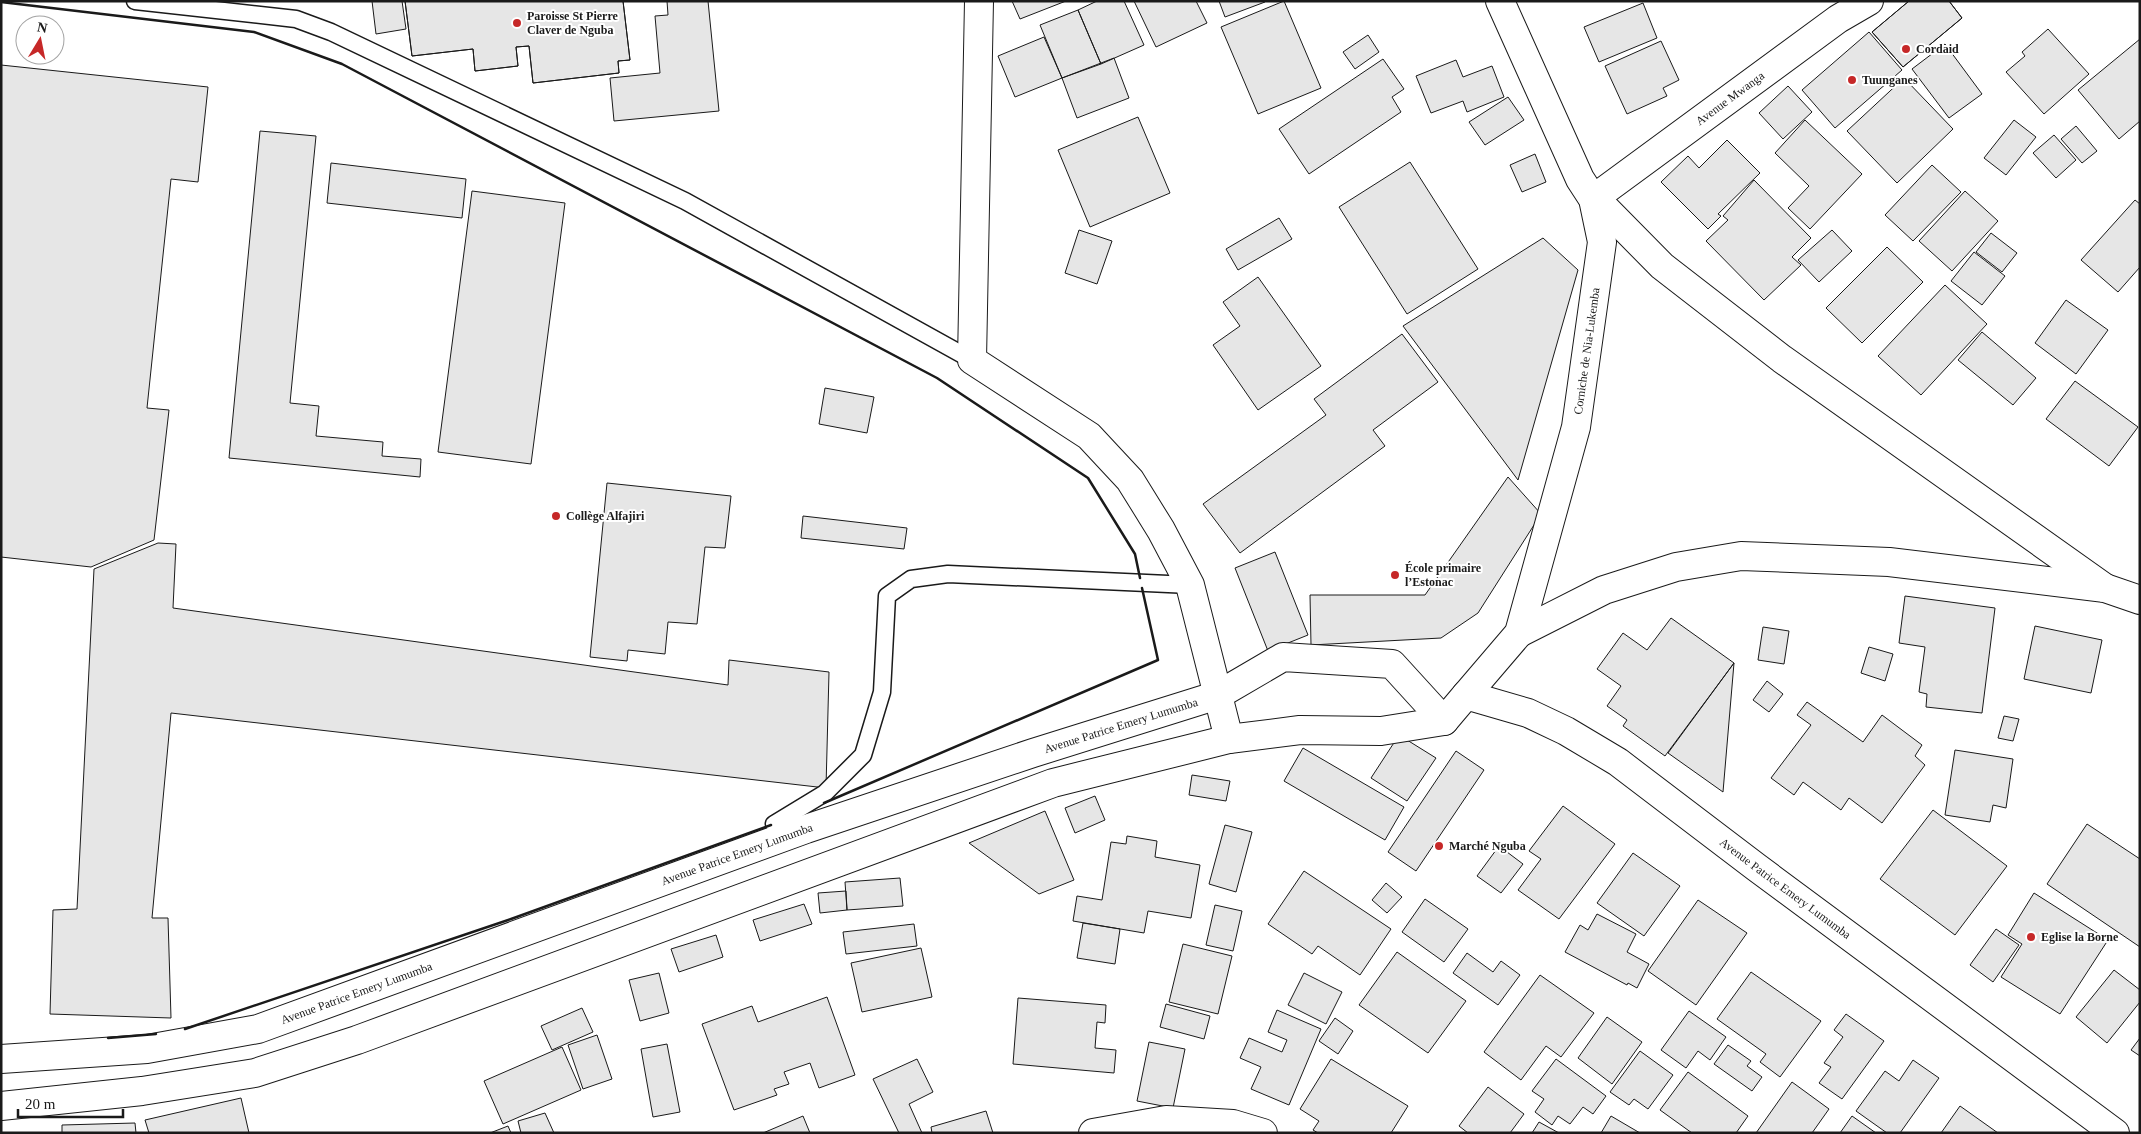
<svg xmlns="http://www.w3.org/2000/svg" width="2141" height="1134" viewBox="0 0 2141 1134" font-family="Georgia,serif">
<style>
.building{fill:#e6e6e6;stroke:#1a1a1a}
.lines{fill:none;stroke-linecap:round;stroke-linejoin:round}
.service-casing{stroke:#1a1a1a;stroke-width:19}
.minor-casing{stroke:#1a1a1a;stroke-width:30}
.primary-casing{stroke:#1a1a1a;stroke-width:30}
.service{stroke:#fff;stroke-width:16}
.minor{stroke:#fff;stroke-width:28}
.primary{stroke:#fff;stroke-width:28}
.wall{stroke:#1a1a1a;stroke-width:2.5}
.poi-dot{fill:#c62828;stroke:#fff;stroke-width:2}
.labels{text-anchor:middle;stroke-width:4;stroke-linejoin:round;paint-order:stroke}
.poi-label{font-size:12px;font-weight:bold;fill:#1a1a1a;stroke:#fff;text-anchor:start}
.street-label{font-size:12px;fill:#1a1a1a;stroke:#fff}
</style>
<rect width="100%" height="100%" fill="#fff"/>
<path class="building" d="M372,1H402L406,29L376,34Z
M405,1H623L630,60L618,61L619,73L533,83L529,46L516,47L518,66L475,71L473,49L412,56Z
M405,1H623L630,60L618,61L619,73L533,83L529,46L516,47L518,66L475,71L473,49L412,56Z
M667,1H708L719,111L614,121L610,78L660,73L655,16L668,15Z
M1012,1H1066L1020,19Z
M1097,1H1124L1144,45L1101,64L1078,10Z
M1134,1H1196L1207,23L1156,47Z
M1219,1H1265V2L1225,17Z
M1284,1L1321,88L1258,114L1221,27Z
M1909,1H1949L1962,18L1903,67L1872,32Z
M1909,1H1949L1962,18L1903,67L1872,32Z
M1643,3L1657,38L1599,62L1584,27Z
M1078,10L1101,64L1062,78L1040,25Z
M2048,29L2089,74L2044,114L2006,72L2025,56L2022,52Z
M1869,32L1902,70L1835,128L1802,90Z
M1368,35L1379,52L1355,69L1343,52Z
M1044,37L1062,78L1015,97L998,56Z
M2140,39V121L2119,139L2078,90Z
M1661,41L1679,80L1663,88L1667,96L1627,114L1605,66Z
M1945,44L1982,94L1949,118L1912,69Z
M1114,58L1129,98L1077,118L1062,78Z
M1383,59L1404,89L1392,97L1401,112L1309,174L1279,129Z
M1456,60L1463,77L1492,66L1504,97L1467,112L1463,101L1431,113L1416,76Z
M1,65L208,87L198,182L171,179L147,408L169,410L154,540L91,567L1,557Z
M1904,78L1953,129L1897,183L1847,131Z
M1788,86L1812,112L1783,139L1759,113Z
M1508,97L1524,120L1485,145L1469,122Z
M1138,117L1170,193L1090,227L1058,150Z
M1805,120L1862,174L1810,229L1788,208L1809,186L1775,153Z
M2014,120L2036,137L2006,175L1984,158Z
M2076,126L2097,151L2082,163L2061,139Z
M260,131L316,136L290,403L319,406L316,436L383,442L382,456L421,459L420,477L229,458Z
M2054,135L2076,160L2056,178L2033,153Z
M1727,140L1760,173L1718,214L1721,216L1708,229L1661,182L1688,156L1699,168Z
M1535,154L1546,182L1522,192L1510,165Z
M1410,162L1478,269L1407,314L1339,207Z
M331,163L466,179L462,218L327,203Z
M1932,165L1961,192L1913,241L1885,215Z
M1754,180L1811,238L1792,257L1801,265L1764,300L1706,241L1728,220L1723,216Z
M472,191L565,203L531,464L438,452Z
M1965,191L1998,221L1952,271L1919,241Z
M2135,200L2140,204V267L2118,292L2081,260Z
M1279,218L1292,239L1238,270L1226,249Z
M1079,230L1112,241L1097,284L1065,273Z
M1832,230L1852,251L1819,282L1798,260Z
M1991,233L2017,253L2002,272L1976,252Z
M1543,238L1578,270L1518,480L1403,326Z
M1887,247L1923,282L1862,343L1826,308Z
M1974,252L2005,276L1982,305L1951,281Z
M1258,277L1321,366L1258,410L1213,345L1240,326L1223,302Z
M1945,285L1987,324L1921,395L1878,356Z
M2066,300L2108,330L2076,374L2035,343Z
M1982,332L2036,378L2013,405L1958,360Z
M1402,334L1438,382L1373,430L1385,446L1240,553L1203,504L1326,415L1314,399Z
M2075,381L2138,427L2109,466L2046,419Z
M825,388L874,397L867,433L819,424Z
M1508,477L1541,514L1478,613L1441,638L1311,645L1310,595H1425Z
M607,483L731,496L725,548L705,547L697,624L668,622L665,654L628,650L627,661L590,657Z
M803,516L907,528L904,549L801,538Z
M158,543L176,544L173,608L728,685L729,660L829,672L826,788L171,713L152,918H168L171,1018L50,1014L53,910L77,909L94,569Z
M1275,552L1308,635L1268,651L1235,568Z
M1905,596L1995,608L1982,713L1926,707L1927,694L1919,692L1925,647L1899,643Z
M1671,618L1734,663L1665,756L1623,726L1627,720L1607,706L1621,686L1597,669L1623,633L1647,650Z
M2035,626L2102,640L2091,693L2024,679Z
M1763,627L1789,631L1784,664L1758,660Z
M1869,647L1893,654L1885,681L1861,673Z
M1734,663L1723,792L1668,753Z
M1767,681L1783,694L1769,712L1753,700Z
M1807,702L1863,742L1882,715L1922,745L1915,756L1925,765L1882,823L1849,798L1841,810L1803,782L1794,795L1771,778L1811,725L1797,715Z
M2004,716L2019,719L2013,741L1998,738Z
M1399,735L1436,758L1407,801L1371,778Z
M1303,748L1404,807L1385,840L1284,781Z
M1955,750L2013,759L2006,808L1993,805L1990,822L1945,815Z
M1456,751L1484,770L1416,871L1388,852Z
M1192,775L1230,781L1226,801L1189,795Z
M1095,796L1105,820L1075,833L1065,808Z
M1563,806L1615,844L1559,919L1518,890L1541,859L1529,851Z
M1933,810L2007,866L1955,935L1880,879Z
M1045,811L1074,880L1039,894L969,843Z
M2087,824L2140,859V947L2047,884Z
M1225,825L1252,832L1236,892L1209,884Z
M1127,836L1157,841L1155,857L1200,865L1191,918L1148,911L1144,933L1073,921L1077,896L1102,900L1111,842L1126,844Z
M1499,846L1523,864L1501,893L1477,876Z
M1633,853L1680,886L1644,936L1597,903Z
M1304,871L1391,929L1360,975L1318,946L1312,954L1268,924Z
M900,878L903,906L847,910L845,882Z
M1386,883L1402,897L1387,913L1372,900Z
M846,891L847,910L820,913L818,893Z
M2034,893L2108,940L2060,1014L2001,977L2022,944L2008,935Z
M1425,899L1468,929L1444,962L1402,932Z
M1698,900L1747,933L1696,1005L1648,971Z
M804,904L812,924L760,941L753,920Z
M1215,905L1242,911L1233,951L1206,945Z
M1597,914L1636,934L1627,952L1649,964L1637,988L1628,983L1627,985L1565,952L1580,925L1588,930Z
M1083,923L1120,929L1115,964L1077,958Z
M914,924L917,946L846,954L843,932Z
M1996,929L2019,945L1993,982L1970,965Z
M716,935L723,957L679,972L671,949Z
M1183,944L1232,956L1218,1014L1169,1002Z
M921,948L932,997L862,1012L851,963Z
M1397,952L1466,1001L1428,1053L1359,1005Z
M1467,953L1493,972L1501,961L1520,975L1498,1005L1453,973Z
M2114,970L2140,990V1002L2107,1043L2076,1017Z
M1751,972L1821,1021L1780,1077L1760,1062L1766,1054L1717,1019Z
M659,973L669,1013L640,1021L629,980Z
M1304,973L1342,992L1326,1024L1288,1005Z
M1540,975L1594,1013L1561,1057L1546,1046L1521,1080L1484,1052Z
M827,997L855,1075L819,1088L810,1063L784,1072L789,1084L774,1089L777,1095L734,1110L702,1024L752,1006L758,1022Z
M1018,998L1106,1005L1105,1023L1097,1022L1095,1048L1116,1050L1114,1073L1013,1064Z
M1166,1004L1210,1016L1204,1039L1160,1027Z
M582,1008L593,1032L552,1050L541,1026Z
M1277,1010L1321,1029L1289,1105L1251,1089L1261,1067L1240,1058L1249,1038L1282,1052L1287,1040L1268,1032Z
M1689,1011L1726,1037L1710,1060L1698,1051L1686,1068L1661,1050Z
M1846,1014L1884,1041L1842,1099L1819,1083L1831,1067L1824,1063L1843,1037L1834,1030Z
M1607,1017L1642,1042L1612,1084L1578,1058Z
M1335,1018L1353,1031L1338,1054L1319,1041Z
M597,1035L612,1079L583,1089L568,1045Z
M2140,1038V1056L2131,1050Z
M1149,1042L1185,1049L1173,1108L1137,1101Z
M667,1044L680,1112L653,1117L641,1049Z
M1728,1045L1751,1061L1747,1066L1762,1077L1752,1091L1714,1064Z
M562,1047L581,1090L503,1124L484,1081Z
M1640,1051L1673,1075L1648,1109L1634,1099L1629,1105L1610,1092Z
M917,1059L933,1092L909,1104L922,1133H899L873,1079Z
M1331,1059L1408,1106L1391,1133H1318L1313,1130L1319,1121L1300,1109Z
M1556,1059L1606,1096L1593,1114L1583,1107L1570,1124L1558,1116L1552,1125L1535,1112L1544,1099L1532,1091Z
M1913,1060L1939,1078L1900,1133H1887L1856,1111L1885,1071L1899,1081Z
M1688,1072L1748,1116L1736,1133H1692L1660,1110Z
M1792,1082L1829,1109L1812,1133H1756Z
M1488,1087L1524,1114L1510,1133H1468L1459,1126Z
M241,1098L249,1133H149L145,1120Z
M1960,1106L1998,1133H1941Z
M986,1111L993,1133H932L931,1127Z
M545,1113L554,1133H521L518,1121Z
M803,1116L810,1133H763Z
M1611,1116L1640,1133H1601Z
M1852,1116L1876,1133H1840Z
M1539,1122L1559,1133H1532Z
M135,1123L136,1133H62V1125Z
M508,1126L511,1133H490Z"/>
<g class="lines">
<defs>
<path id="service" d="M135,1L296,19L331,32L685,201L972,360
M800,828L774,824L825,793L863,755L882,692L887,596L911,579L948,574L1190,585"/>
<g id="minor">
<path d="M979,1L972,360L1089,436L1130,480L1161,530L1190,585L1229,739"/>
<path d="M1594,197L1662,266L1782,359L2105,588"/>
<path id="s1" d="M1593,199L1838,19L1869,1"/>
<path d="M1519,633L1604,590L1676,567L1741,556L1889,562L2105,588L2140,600"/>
<path id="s2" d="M1466,695L1519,633L1576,427L1602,242L1593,199L1580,179L1500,1"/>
<path d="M1093,1133L1166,1120L1233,1124L1263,1133"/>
</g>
<g id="primary">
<path id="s3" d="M1,1059L147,1049L258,1029L806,829L1033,753L1218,695L1283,657L1392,664L1444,721"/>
<path id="s4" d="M1,1106L142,1091L255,1073L357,1040L1053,783L1229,739L1300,730L1381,731L1444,721L1466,695L1528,713L1566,731L1618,762L1756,867L2115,1133"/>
</g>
</defs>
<use href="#service" class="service-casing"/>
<use href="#minor" class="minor-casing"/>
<use href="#primary" class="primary-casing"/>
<use href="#service" class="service"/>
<use href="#minor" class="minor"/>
<use href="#primary" class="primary"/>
<path class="wall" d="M1,2L254,32L342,64L937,378L1088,478L1135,554L1140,578
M824,803L1158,660L1142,588
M185,1029L511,919L771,825
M108,1038L156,1034"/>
</g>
<g class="poi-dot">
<circle cx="517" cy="23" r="5"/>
<circle cx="1906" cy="49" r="5"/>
<circle cx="1852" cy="80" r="5"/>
<circle cx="556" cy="516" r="5"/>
<circle cx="1395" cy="575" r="5"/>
<circle cx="1439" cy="846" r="5"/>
<circle cx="2031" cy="937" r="5"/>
</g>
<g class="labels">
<g class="poi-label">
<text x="527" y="20">Paroisse St Pierre<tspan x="527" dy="14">Claver de Nguba</tspan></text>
<text x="1916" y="53">Cordaid</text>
<text x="1862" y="84">Tuunganes</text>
<text x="566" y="520">Collège Alfajiri</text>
<text x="1405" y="572">École primaire<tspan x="1405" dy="14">l’Estonac</tspan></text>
<text x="1449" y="850">Marché Nguba</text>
<text x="2041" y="941">Eglise la Borne</text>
</g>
<g class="street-label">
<text dy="4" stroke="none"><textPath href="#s1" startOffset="170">Avenue Mwanga</textPath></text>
<text dy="4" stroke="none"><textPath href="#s2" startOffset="372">Corniche de Nia-Lukemba</textPath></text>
<text dy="4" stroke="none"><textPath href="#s3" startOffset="1174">Avenue Patrice Emery Lumumba</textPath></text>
<text dy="4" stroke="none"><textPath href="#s3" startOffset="769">Avenue Patrice Emery Lumumba</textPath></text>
<text dy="4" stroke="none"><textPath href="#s4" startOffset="1914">Avenue Patrice Emery Lumumba</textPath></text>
<text dy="4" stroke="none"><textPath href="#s3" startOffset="364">Avenue Patrice Emery Lumumba</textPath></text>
</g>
</g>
<rect width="2141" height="1134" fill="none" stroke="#1a1a1a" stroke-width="5"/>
<g transform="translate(40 40) rotate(10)"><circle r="24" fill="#ffffff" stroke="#a3a3a3"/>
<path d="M0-4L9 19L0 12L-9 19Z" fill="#c62828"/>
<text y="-8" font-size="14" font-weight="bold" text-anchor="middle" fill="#1a1a1a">N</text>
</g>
<path d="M18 1109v8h105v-8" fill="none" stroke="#1a1a1a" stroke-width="2.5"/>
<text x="25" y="1109" font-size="15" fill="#1a1a1a" stroke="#ffffff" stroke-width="4" paint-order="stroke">20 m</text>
</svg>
